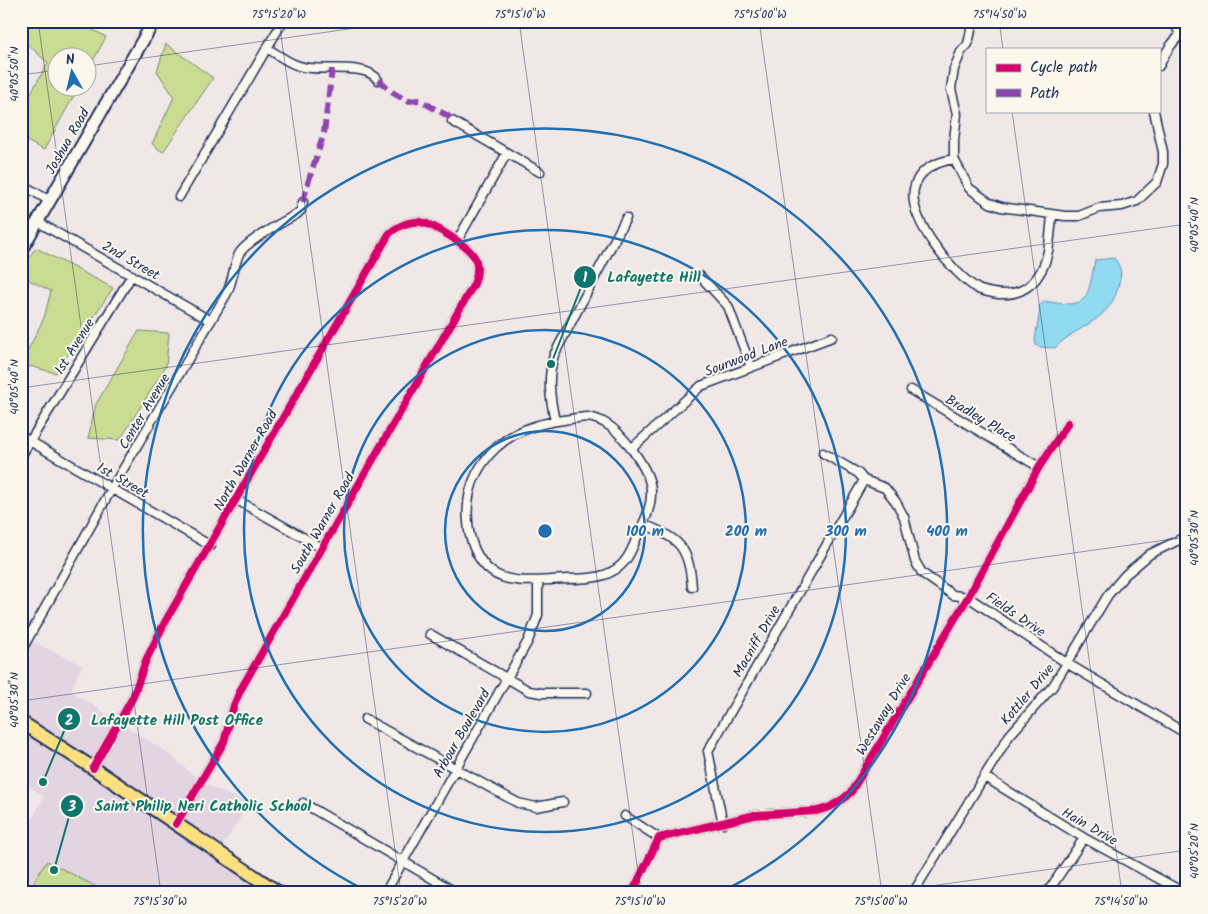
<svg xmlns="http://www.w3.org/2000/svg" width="1208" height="914" viewBox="0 0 1208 914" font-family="Kalam,sans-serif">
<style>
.built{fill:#e3d4e1}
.green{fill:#cadc91;stroke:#728678}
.water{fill:#91dbf1;stroke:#6296b6}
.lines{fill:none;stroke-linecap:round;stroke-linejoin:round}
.street-casing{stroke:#1b2f5e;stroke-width:11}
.secondary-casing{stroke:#1b2f5e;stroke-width:15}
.primary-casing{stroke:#1b2f5e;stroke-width:16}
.street{stroke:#fbf7ec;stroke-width:8}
.secondary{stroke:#fbf7ec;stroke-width:11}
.primary{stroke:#fce080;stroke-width:12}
.quiet{stroke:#8e44ad;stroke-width:6;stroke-dasharray:12 6;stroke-linecap:butt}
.cycleway-casing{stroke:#fbf7ec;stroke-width:11}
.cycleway{stroke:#d6006c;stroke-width:8}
.ticks{fill:none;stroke:#1b2f5e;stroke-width:1;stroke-opacity:0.45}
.ring{fill:none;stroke:#1f6fb2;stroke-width:2.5}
.labels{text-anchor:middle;stroke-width:4;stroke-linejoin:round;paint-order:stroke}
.street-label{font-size:14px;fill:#1b2f5e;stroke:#fbf7ec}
.centre{fill:#1f6fb2;stroke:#fbf7ec;stroke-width:2.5}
.ring-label{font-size:15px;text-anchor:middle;font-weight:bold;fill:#1f6fb2;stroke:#fbf7ec;stroke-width:4;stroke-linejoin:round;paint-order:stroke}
.leader{fill:none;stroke:#0f766e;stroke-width:2}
.callout-dot{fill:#0f766e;stroke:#fbf7ec;stroke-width:2}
.mark-label{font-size:15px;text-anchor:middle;font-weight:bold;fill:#fff}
.callout-label{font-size:15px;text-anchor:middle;font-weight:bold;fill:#0f766e;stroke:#fbf7ec;stroke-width:4;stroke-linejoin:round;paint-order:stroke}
.neatline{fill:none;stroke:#1b2f5e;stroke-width:2}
.ticks-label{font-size:12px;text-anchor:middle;fill:#1b2f5e}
</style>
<rect width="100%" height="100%" fill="#f0e7e7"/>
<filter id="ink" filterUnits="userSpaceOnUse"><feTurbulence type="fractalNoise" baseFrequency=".02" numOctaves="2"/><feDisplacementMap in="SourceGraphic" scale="10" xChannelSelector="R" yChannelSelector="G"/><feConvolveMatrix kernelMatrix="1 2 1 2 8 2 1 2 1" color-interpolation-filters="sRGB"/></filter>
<g filter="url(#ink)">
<path class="built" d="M21,636L82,665L71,691L169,754L201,782L248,804L219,853L279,893H21V842L44,796L21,781Z"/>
<path class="green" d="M21,21H77L106,37L88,70V58H58V88H78L44,150L21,138V93L29,96L48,63L21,38Z
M166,44L213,78L163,152L152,144L174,97L157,71Z
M36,248L113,288L56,373L21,364L44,318L51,291L21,276V267Z
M139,331L169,333L166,366L120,440L88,438L96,404Z
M47,861L108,893H31L35,879Z"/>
<path class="water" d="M1114,258C1121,266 1122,273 1119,283C1111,323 1079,323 1055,348L1040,347L1036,345L1035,339L1040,310L1039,306L1045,301C1090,310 1087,299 1095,260Z"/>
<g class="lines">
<defs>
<path id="street" d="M973,21L968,44L961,52L954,69L951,89L957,114L954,140V159L969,188L990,203L1001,207L1065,216H1079L1099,208L1122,206L1137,201L1157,182L1163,164V152L1154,111
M1174,21L1180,35
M268,49C279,55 290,65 303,67C322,72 367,62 378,80
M1159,66C1166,52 1173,39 1187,30
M452,121L540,172
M954,159C936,162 918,169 914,189C908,220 953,274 978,289C982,291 988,292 993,293C1013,297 1031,290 1041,271C1050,255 1050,234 1052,216
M21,184L50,201
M179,197L283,21
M38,222L211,321
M457,241L507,153
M700,276L728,306L751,367
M911,390L1039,467
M587,417C594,418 600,420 605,423C623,433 650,470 651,490C652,507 644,523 637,537C631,552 626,565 611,572C595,581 569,578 551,580C533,581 507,583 492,572C477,561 469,540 468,522C464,478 490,441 532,427C549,421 569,419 587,417Z
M555,421C550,398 547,378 554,355L626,218
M21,436L211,546
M631,449L701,386L832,337
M823,453L858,473L864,480L885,488L896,502L904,517L915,561L922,573L953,595L968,597L1068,664L1187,734
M21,456L132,275
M237,500L322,548
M643,524C680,539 689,547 692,587
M430,634L529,691L542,693H587
M21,651L112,488L226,295C233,282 233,267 239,254C246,241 283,222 297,214L301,210L303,202
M365,719L518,803L536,807L563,802
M93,768L133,697L146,660L165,622L389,234C396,227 410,220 421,222C434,225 469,246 475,258C479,267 477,276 474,284L241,689L234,705L224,742L176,824
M985,777L1084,838L1185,893
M303,803L457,893
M625,816L659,838
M723,824L708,751L864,480
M385,893L528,641L538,615V581
M632,893L659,838L755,815L817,811L830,807L843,799L851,792L968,597L1039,467L1068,423
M913,893L1009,736L1053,686L1108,595L1125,575L1150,554L1187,536
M1047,893L1084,838"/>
<path id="secondary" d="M21,250L154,21"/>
<path id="primary" d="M21,722L93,768L279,893"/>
</defs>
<use href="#street" class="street-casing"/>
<use href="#secondary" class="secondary-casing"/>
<use href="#primary" class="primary-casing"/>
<use href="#street" class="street"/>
<use href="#secondary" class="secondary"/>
<use href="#primary" class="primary"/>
<path class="quiet" d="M378,80L395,94L408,101L419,100L448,116L452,121
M303,202L307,186L324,133L332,69"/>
<defs>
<path id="cycleway" d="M93,768L133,697L146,660L165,622L389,234C396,227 410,220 421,222C434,225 469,246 475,258C479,267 477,276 474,284L241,689L234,705L224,742L176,824
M632,893L659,838L755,815L817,811L830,807L843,799L851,792L968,597L1039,467L1068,423"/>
</defs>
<use href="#cycleway" class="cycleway-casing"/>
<use href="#cycleway" class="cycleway"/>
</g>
</g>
<path class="ticks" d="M38,21L161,893M279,21L401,893M519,21L641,893M759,21L882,893M999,21L1003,49M88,66L405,21M21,75L58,70M1012,111L1122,893M21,388L1187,224M21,701L1187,537M881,893L1187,850"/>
<g class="ring">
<circle cx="545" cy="531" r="100"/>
<circle cx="545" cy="531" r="201"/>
<circle cx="545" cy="531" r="301"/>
<path d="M369 892A402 402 0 1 1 721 892"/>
</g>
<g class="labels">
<g class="street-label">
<text transform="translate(67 141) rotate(-60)" y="5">Joshua Road</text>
<text transform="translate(131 260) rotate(30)" y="5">2nd Street</text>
<text transform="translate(74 346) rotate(-58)" y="5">1st Avenue</text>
<text transform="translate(746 356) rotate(-21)" y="5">Sourwood Lane</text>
<text transform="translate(144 411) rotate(-59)" y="5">Center Avenue</text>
<text transform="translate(981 418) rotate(31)" y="5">Bradley Place</text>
<text transform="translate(245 460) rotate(-60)" y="5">North Warner Road</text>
<text transform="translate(123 480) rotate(30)" y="5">1st Street</text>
<text transform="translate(322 523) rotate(-60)" y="5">South Warner Road</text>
<text transform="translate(1016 614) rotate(34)" y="5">Fields Drive</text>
<text transform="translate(756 641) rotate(-60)" y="5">Macniff Drive</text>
<text transform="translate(1027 694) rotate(-50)" y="5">Kottler Drive</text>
<text transform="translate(883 714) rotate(-59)" y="5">Westaway Drive</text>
<text transform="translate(461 733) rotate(-60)" y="5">Arbour Boulevard</text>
<text transform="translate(1090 826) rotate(30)" y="5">Hain Drive</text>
</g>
</g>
<circle cx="545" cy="531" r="8" class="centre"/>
<g class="ring-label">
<text x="645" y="536">100 m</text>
<text x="746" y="536">200 m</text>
<text x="846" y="536">300 m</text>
<text x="947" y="536">400 m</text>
</g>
<path class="leader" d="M551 364L585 277M43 782L69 719M54 870L72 806"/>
<g class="callout-dot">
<circle cx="551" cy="364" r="5"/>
<circle cx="43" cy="782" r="5"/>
<circle cx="54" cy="870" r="5"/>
<circle cx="585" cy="277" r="12"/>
<circle cx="69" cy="719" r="12"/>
<circle cx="72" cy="806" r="12"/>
</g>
<g class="mark-label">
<text x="585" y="282">1</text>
<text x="69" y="725">2</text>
<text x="72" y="811">3</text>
</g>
<g class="callout-label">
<text x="654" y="282">Lafayette Hill</text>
<text x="177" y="725">Lafayette Hill Post Office</text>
<text x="203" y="811">Saint Philip Neri Catholic School</text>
</g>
<rect width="1208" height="914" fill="none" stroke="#fbf7ec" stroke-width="55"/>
<rect x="986" y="48" width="175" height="65" fill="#fbf7ec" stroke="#a1a7b3"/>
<rect x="996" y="64" width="25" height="8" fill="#d6006c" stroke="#a1a7b3"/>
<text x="1030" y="72" font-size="15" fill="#1b2f5e">Cycle path</text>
<rect x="996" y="89" width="25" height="8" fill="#8e44ad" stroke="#a1a7b3"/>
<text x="1030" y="98" font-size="15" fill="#1b2f5e">Path</text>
<g transform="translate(72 72) rotate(352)"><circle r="24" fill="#fbf7ec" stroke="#a1a7b3"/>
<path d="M0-4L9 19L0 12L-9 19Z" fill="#1f6fb2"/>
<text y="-8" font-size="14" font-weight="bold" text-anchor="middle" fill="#1b2f5e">N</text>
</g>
<rect x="28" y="28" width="1152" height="858" class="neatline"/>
<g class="ticks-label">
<text x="279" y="18">75°15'20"W</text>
<text x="520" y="18">75°15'10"W</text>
<text x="760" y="18">75°15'00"W</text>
<text x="1000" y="18">75°14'50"W</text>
<text transform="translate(14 74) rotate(-90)" y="4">40°05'50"N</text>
<text transform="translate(1194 225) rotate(-90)" y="4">40°05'40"N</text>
<text transform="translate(14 387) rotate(-90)" y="4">40°05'40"N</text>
<text transform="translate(1194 538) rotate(-90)" y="4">40°05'30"N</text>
<text transform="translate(14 700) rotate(-90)" y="4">40°05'30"N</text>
<text transform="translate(1194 851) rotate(-90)" y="4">40°05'20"N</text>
<text x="160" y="905">75°15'30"W</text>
<text x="400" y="905">75°15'20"W</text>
<text x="640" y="905">75°15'10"W</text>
<text x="881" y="905">75°15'00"W</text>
<text x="1121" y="905">75°14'50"W</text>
</g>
</svg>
